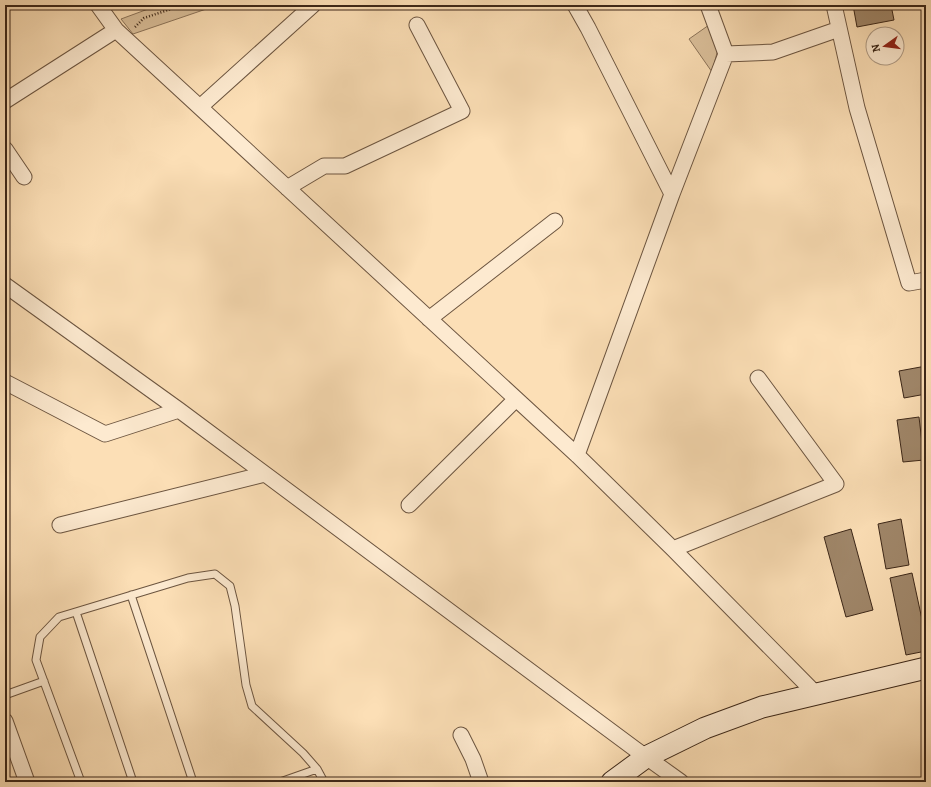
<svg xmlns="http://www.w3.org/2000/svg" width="931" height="787" viewBox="0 0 931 787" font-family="Alegreya,serif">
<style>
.green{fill:#dbc09b;stroke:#8c745a}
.building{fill:#a0876a;stroke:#3c2718}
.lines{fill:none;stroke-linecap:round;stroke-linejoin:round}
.lane-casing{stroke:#6c5540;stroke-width:9}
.street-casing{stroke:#6c5540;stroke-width:17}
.secondary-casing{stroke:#3c2718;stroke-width:23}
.path{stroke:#3c2718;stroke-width:2.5;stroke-dasharray:1 2;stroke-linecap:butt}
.lane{stroke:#fdead0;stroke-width:7}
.street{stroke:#fdead0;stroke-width:15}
.secondary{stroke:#fdead0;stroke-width:21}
</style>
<rect width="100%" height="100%" fill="#fcdfb6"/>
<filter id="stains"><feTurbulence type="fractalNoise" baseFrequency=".005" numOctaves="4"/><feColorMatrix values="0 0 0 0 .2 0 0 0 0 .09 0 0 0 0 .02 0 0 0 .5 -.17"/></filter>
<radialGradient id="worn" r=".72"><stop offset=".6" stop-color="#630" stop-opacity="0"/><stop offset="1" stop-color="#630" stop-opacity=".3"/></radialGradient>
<path class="green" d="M159,5H218L133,34L121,19Z
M709,25L718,49L712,72L689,39Z"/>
<path class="building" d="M853,5H891L894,20L857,27Z
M926,366V394L904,398L899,371Z
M919,417L924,460L903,462L897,420Z
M926,511V525L923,512Z
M901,519L909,565L886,569L878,524Z
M851,529L873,610L846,617L824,537Z
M912,573L926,638V651L906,655L890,578Z"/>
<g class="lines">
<defs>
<path id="lane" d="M131,595L193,782
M76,612L133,782
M5,695L44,681
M81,782L36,660L40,637L59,617L188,578L215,574L230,586L235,606L246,685L252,706L303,753L317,769L324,782
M280,782L317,769"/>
<path id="street" d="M98,5L116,30L577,455L673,549L815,693
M575,5L588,28L672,194L577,455
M708,5L726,54
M834,5L857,108L909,283L926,280
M5,101L116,30
M200,107L313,5
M5,149L24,177
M287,188L324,166H345L462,111L417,25
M672,194L726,54L773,52L839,29
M5,285L179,410L635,749L681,782
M429,319L555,221
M5,382L105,434L179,410
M409,505L516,399
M60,525L265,474
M673,549L836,484L758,378
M5,721L27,782
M461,735L473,759L481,782"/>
<path id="secondary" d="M612,782L646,757L705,728L762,707L926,668"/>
</defs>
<use href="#lane" class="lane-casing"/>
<use href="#street" class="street-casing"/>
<use href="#secondary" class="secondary-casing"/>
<path class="path" d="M135,27L144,18L183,5"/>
<use href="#lane" class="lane"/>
<use href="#street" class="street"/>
<use href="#secondary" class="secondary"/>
</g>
<rect width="931" height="787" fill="none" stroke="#fcdfb6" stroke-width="20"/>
<rect x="6" y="6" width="919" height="775" fill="none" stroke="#3c2718" stroke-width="2"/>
<rect x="10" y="10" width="911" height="767" fill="none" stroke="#3c2718"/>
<g transform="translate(885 46) rotate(256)"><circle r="19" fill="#fdead0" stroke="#b09c86"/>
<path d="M0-3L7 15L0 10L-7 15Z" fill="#8f2418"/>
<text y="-6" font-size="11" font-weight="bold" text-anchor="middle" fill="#3c2718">N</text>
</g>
<rect width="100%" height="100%" filter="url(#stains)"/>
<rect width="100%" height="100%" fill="url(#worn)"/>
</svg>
